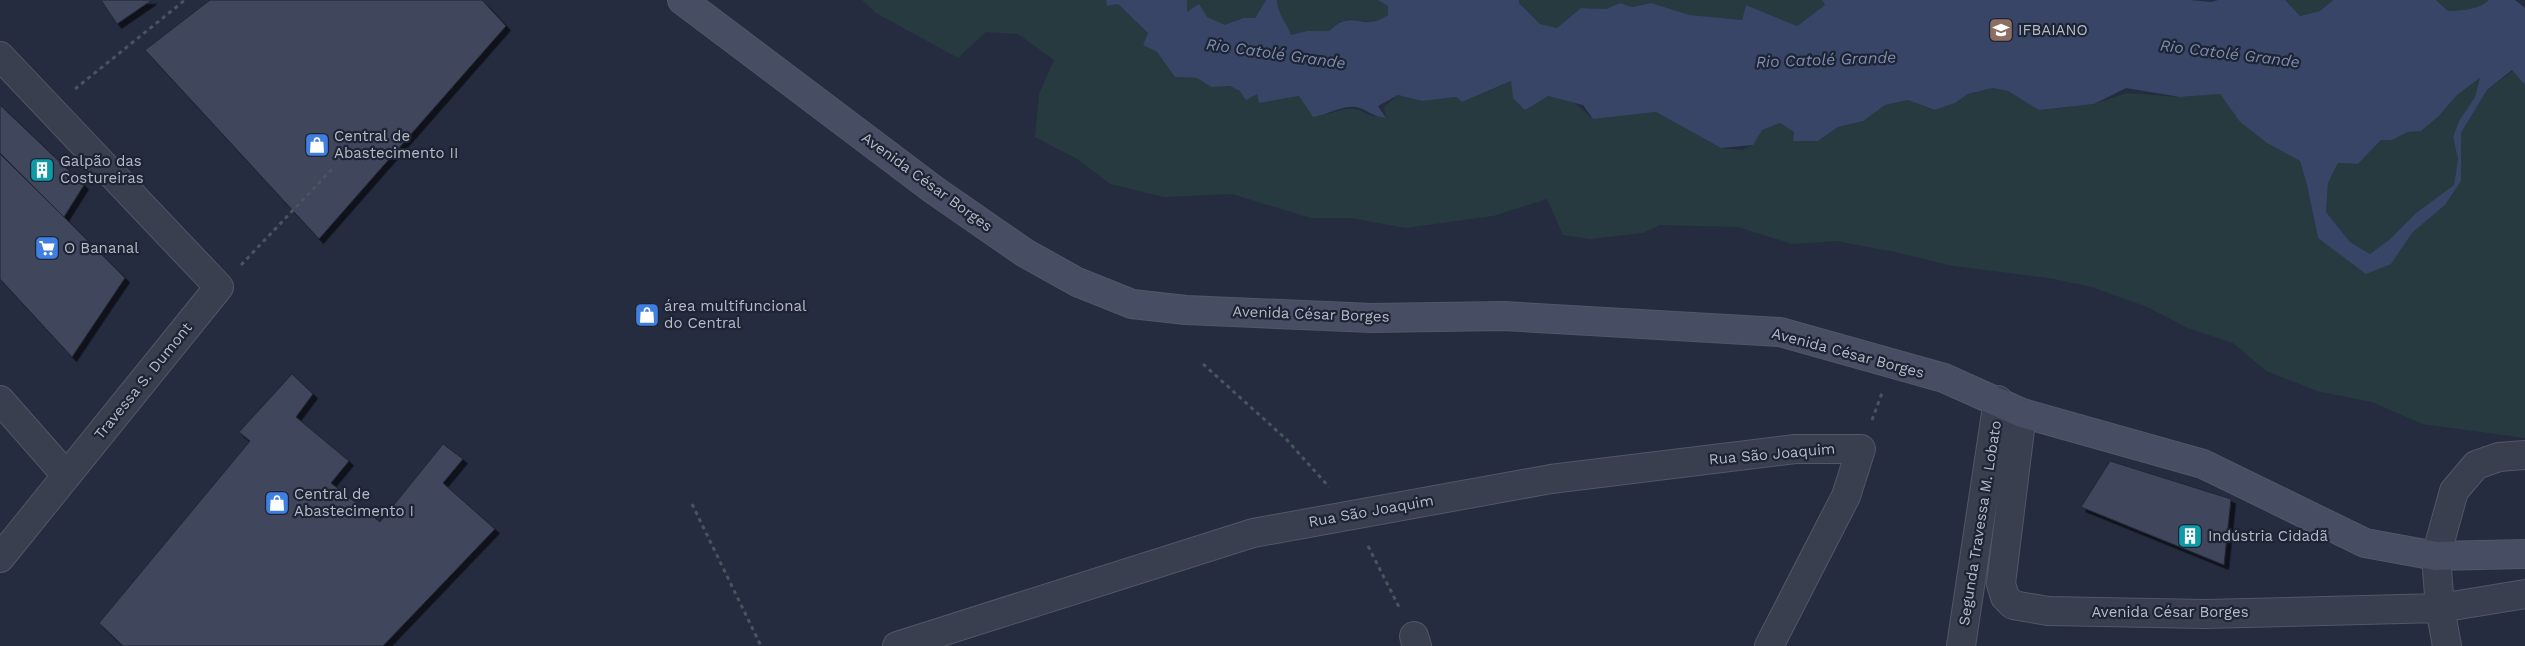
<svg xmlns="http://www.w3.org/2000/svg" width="2525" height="646" viewBox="0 0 2525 646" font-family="'Work Sans',sans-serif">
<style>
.green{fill:#273a40}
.water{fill:#394566;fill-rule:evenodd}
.building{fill:#3f475c;stroke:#202636;filter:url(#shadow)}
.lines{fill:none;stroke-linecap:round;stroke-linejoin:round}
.street-casing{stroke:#515766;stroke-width:30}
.secondary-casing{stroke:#515766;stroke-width:30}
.path{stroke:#45575d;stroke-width:3;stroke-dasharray:4 4;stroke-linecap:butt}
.street{stroke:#393f4f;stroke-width:28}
.secondary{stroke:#474d62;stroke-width:28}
.labels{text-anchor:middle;stroke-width:4.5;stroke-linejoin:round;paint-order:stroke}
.poi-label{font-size:15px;fill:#b5bac9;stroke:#1e2434;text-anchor:start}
.street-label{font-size:15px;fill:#b5bac9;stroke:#1e2434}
.water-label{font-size:16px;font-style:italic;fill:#7c8cb1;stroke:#1e2434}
</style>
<defs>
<filter id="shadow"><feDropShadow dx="4.5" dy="4.5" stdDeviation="0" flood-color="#0009"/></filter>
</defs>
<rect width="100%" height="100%" fill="#252c3f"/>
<path class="green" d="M862,0H1106L1107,6L1118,4L1148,33L1143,45L1157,52L1175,77L1197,78L1211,87L1230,86L1240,91L1257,94L1259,103L1299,96L1328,114C1364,101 1356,116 1386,118L1384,107L1398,95L1422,101L1456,97L1462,102L1512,81L1548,96L1575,103L1593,119L1656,112L1721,148L1742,150L1753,145L1762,129L1780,123L1794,132L1793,141H1818L1838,127L1863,120L1885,105L1908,100L1935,110L1955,103L1968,94L1994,88L2008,91L2040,110L2094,104L2127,93L2180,97L2220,94L2240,122L2267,143L2300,161L2307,185L2318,238L2391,264L2412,233L2445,205L2461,181V133L2487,90L2525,62V438L2422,424L2372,402L2317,391L2266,371L2233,343L2188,328L2147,307L2092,287L2049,278L1953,266L1895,252L1836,241L1792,244L1738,227L1660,225L1643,233L1590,239L1563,235L1547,199L1493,216L1405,228L1351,218H1311L1232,194L1164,197L1110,184L1079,160L1035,137L1039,94L1054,60L1018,34L986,32L958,58L876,13Z
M1187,0H1266L1255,18H1243L1225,26L1207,17L1187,12Z
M1277,0H1378L1388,5V15C1363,32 1351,7 1329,31H1307L1291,35C1287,23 1277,13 1277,0Z
M1519,0H1822L1825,5L1797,26L1746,5L1742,20L1690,15L1651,3L1632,7L1620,3L1606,9L1581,8L1557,28L1540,24L1519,3Z
M2285,0H2333L2320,11L2300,16Z
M2436,0H2489C2479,10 2462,10 2448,11Z
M2481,78L2475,97L2459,121L2453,137L2458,159L2454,185L2416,213L2389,240L2370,254L2350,242L2326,212L2328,183L2338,163L2358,164L2381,140H2392L2408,132L2421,131L2439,116L2457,95Z"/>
<path class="water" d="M1106,0H1187V12L1199,4L1207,17L1225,25L1243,18H1255L1266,0H1277C1277,13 1287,23 1291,35L1307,31H1329C1352,7 1363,33 1388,15V6L1378,0H1519V3L1540,24L1557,28L1581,8L1606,9L1620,3L1632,7L1651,3L1690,15L1742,20L1746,5L1797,26L1825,5L1822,0H2189L2211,2L2218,0H2285L2300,16L2320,11L2333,0H2436L2448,11C2462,10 2479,10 2489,0H2515L2525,8V85L2512,70L2487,90L2461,133V181L2445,205L2412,233L2391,264L2366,274L2318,238L2307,185L2300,161L2267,143L2240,122L2220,94L2180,97L2126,88L2094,104L2039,110L2008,91L1993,88L1968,94L1955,103L1935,110L1908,100L1885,105L1863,121L1838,127L1818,141H1793L1794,132L1780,123L1762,130L1753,145L1721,148L1656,112L1593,119L1583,105L1548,96L1525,110L1513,98L1511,81L1462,102L1456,97L1422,101L1398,95L1378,106L1386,118C1372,117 1367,109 1356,107C1343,105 1326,115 1313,117L1299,96L1259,103L1257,94L1246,100L1240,91L1230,86L1211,87L1197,78L1175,77L1157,52L1143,45L1148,33L1118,4L1107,6ZM2480,78L2475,97L2459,121L2453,137L2458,159L2454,185L2416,213L2389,240L2370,254L2350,242L2326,212L2328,183L2338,163L2358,164L2381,140H2392L2408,132L2421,131L2439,116L2457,95Z"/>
<path class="building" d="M101,0H152L117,24Z
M210,0H482L506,26L319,239L145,50Z
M0,105L84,185L64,217L0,154Z
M0,153L125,278L72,357L0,279Z
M292,374L313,394L296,417L349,461L331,483L380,522L443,444L463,459L443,483L495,529L383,646H123L99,623L250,441L239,432Z
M2110,461L2231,499L2224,565L2081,507Z"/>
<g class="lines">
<defs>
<path id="street" d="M0,56L219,287L0,558
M0,400L66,475
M2022,413L2001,584L2005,597L2013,605L2048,611L2205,614L2440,608L2525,594
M1414,636L1417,646
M897,646L1253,533L1551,479L1795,449H1861L1846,496L1769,646
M1961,646L1998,400
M2447,646L2440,608L2436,556L2454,491L2476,465L2499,457L2525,455"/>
<path id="secondary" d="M682,0L934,190L1025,253L1077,282L1132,304L1186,310L1372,318L1503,316L1780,332L1944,378L2022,413L2203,464L2365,543L2436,556L2525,554"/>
</defs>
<use href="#street" class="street-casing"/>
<use href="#secondary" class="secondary-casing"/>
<path class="path" d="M75,89L185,0
M241,265L334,167
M1203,364L1286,439L1329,487
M1872,420L1882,393
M692,504L761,646
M1368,546L1399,607"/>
<use href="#street" class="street"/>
<use href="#secondary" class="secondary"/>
</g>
<defs>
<symbol id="school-square" viewBox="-11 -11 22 22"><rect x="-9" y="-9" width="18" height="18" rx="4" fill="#8d6e63" stroke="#1e2434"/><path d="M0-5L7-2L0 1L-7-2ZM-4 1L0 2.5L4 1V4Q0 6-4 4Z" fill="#fff"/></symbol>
<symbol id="shop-square" viewBox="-11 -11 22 22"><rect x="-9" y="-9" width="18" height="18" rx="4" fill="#3f7fe0" stroke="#1e2434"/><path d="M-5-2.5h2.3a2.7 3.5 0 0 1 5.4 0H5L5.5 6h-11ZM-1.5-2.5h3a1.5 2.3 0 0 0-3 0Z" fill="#fff"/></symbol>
<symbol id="building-square" viewBox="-11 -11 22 22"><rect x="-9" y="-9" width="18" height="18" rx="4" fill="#0f9aa8" stroke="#1e2434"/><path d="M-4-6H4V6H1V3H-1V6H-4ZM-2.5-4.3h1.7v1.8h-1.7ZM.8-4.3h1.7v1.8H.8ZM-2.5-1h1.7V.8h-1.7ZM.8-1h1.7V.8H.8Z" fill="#fff"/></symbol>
<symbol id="supermarket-square" viewBox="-11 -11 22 22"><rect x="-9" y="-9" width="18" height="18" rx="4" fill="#3f7fe0" stroke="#1e2434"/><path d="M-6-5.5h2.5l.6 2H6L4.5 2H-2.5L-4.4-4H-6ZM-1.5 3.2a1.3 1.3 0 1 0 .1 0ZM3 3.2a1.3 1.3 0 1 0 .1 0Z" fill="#fff"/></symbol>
</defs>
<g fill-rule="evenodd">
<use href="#school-square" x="1987" y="16" width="28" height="28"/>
<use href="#shop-square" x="303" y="131" width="28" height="28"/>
<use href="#building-square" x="28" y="156" width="28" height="28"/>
<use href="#supermarket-square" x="33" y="234" width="28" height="28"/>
<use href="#shop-square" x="633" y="301" width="28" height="28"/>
<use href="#shop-square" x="263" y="489" width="28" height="28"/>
<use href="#building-square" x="2176" y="522" width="28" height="28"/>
</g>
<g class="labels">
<g class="poi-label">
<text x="2018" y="35">IFBAIANO</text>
<text x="334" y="141">Central de<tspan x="334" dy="17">Abastecimento II</tspan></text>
<text x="60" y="166">Galpão das<tspan x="60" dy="17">Costureiras</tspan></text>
<text x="64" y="253">O Bananal</text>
<text x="664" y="311">área multifuncional<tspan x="664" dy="17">do Central</tspan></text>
<text x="294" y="499">Central de<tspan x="294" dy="17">Abastecimento I</tspan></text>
<text x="2208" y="541">Indústria Cidadã</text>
</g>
<g class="street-label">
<text transform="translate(927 182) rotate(36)" y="5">Avenida César Borges</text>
<text transform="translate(1311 314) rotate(2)" y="5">Avenida César Borges</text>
<text transform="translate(1848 353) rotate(15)" y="5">Avenida César Borges</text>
<text transform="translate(143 381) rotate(-51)" y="5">Travessa S. Dumont</text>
<text transform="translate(1772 454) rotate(-5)" y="5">Rua São Joaquim</text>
<text transform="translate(1371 511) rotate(-10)" y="5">Rua São Joaquim</text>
<text transform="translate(1980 523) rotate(-81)" y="5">Segunda Travessa M. Lobato</text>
<text x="2170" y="617">Avenida César Borges</text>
</g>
<g class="water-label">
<text transform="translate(1276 53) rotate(8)" y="6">Rio Catolé Grande</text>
<text transform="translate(2230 53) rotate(7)" y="6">Rio Catolé Grande</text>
<text transform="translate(1826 59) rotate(-2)" y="6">Rio Catolé Grande</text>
</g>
</g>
</svg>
